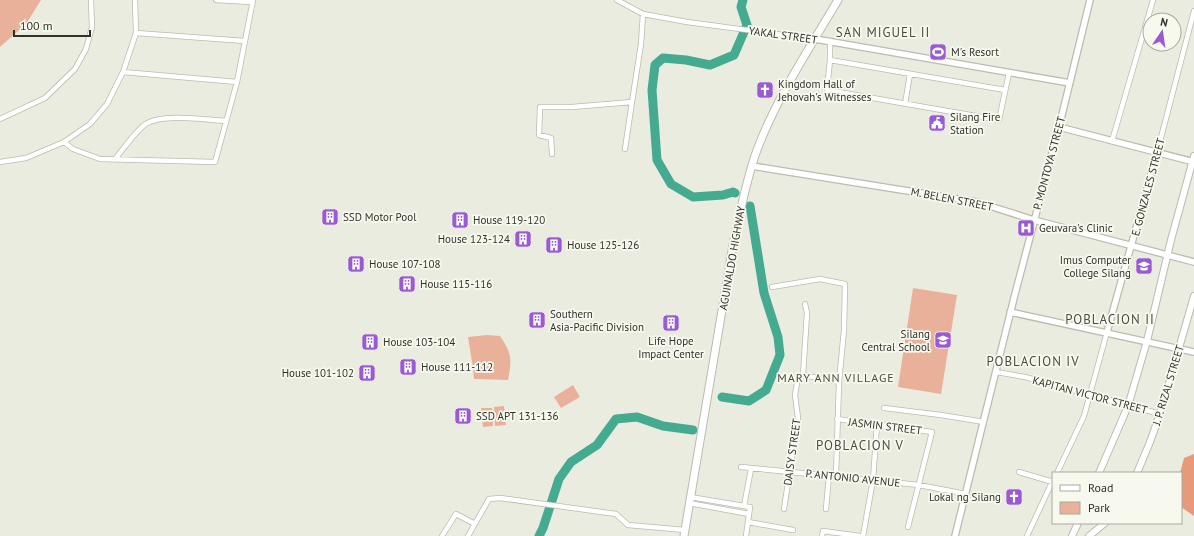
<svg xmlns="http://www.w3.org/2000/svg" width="1194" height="536" viewBox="0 0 1194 536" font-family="'PT Sans',sans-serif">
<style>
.green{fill:#eab19a}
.forest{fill:#e69a7a}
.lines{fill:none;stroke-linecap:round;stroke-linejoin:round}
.river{stroke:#44ab91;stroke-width:9}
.minor-casing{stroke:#bbbbb1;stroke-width:6}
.tertiary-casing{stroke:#bbbbb1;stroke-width:8}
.secondary-casing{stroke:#bbbbb1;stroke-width:8}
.primary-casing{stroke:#bbbbb1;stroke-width:9}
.minor{stroke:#fff;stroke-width:4.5}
.tertiary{stroke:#fff;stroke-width:5.5}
.secondary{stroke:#fff;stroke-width:6}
.primary{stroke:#fff;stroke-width:7}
.labels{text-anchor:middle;stroke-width:3.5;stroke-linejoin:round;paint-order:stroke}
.street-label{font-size:11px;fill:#30312c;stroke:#f8f9ee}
.poi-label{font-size:11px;fill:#30312c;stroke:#f8f9ee;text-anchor:start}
.neighbourhood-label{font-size:12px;letter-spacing:1px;fill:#4b4b42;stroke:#f8f9ee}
.quarter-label{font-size:13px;letter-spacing:1px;fill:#4b4b42;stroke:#f8f9ee}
</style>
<rect width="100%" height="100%" fill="#ebece0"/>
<path class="green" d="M0,0H41L26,24L0,47Z
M913,288L957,295L941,394L898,387Z
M487,335L500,336C512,353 512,360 508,380L474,379L473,368L468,337Z
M573,385L580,397L561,408L554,397Z
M504,406L506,425L495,426L494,407Z
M481,408H492L493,426L483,427Z"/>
<path class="forest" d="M1194,454V516L1181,507L1180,473L1184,458Z"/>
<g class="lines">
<path class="river" d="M735,193L733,192L723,195L693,197L671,184L657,160L652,90L655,65L663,58L686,60L710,65L734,55L747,25L741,7L743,0
M722,397L749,401L766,390L780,355L778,337L764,293L750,206
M539,536L543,528L559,479L571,462L597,445L616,419L637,417L663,426L693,430"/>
<defs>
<path id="minor" d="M216,0L252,2
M617,0L643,14L687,22L815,39
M136,33L245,41
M830,41V60L827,90L999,120L1009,73
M830,60L1005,90
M123,72L237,82
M905,104L910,74
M0,119L45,98L75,69L86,49L92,27L91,0
M1112,141L1153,0
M64,142L73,149L100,159L215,162L237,82L253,0
M625,149L632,102
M1157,153L1194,11
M552,154L551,138L539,135L540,107H572L632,102L641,44L643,14
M115,159C124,148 133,135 143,126C158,112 205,120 226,121
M0,162L26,158L64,142L90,124L107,104L123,72L136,33L135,0
M772,287L820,279L845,284L844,330L839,382L836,476
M996,372L1025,377L1160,414
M803,375L807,313L805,304
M884,408L941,415L984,422
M837,419L932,432L908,527
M741,467L919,485L966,494
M1019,472L1053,482
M1057,473L1084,416L1107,332
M690,497L750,507L746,536
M689,503L749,514
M744,506L751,469
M784,509L798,418L795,395L798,377L803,375L839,382
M826,509L829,476
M748,522L793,530
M442,536L456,514L475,524
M468,536L489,499L500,498L616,514L628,525L685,530
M822,536L823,531L860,536
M863,536L873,480L877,425
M1027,536L1053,480"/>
<path id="tertiary" d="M815,39L1070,83
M1059,127L1194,162
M752,166L977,202L1034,220L1194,262
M1010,312L1194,352
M1107,332L1157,153
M955,536L1015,294L1059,127L1090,0"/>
<path id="secondary" d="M1099,473L1128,406L1147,341L1171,240L1194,156
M1137,473L1150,442L1160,414L1194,296
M1072,536L1078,523
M1089,536L1105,523"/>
<path id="primary" d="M684,536L733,245C740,213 746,180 757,150C777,97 809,49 838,0"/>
</defs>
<use href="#minor" class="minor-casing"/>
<use href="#tertiary" class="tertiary-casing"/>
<use href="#secondary" class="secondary-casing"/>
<use href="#primary" class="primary-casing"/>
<use href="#minor" class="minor"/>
<use href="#tertiary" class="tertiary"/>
<use href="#secondary" class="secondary"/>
<use href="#primary" class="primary"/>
</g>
<defs>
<symbol id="stadium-square" viewBox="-11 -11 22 22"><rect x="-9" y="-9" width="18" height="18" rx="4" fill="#995bd2" stroke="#f8f9ee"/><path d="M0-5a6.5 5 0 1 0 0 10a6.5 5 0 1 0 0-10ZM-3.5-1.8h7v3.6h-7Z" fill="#fff"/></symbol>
<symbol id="church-square" viewBox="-11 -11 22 22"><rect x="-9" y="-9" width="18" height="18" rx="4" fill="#995bd2" stroke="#f8f9ee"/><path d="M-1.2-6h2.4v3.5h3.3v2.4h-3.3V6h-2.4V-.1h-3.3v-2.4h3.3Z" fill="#fff"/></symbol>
<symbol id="civic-square" viewBox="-11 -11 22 22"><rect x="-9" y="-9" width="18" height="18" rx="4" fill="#995bd2" stroke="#f8f9ee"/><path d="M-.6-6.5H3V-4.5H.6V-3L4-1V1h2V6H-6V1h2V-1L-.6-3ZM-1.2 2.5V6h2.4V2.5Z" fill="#fff"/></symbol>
<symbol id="building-square" viewBox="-11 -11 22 22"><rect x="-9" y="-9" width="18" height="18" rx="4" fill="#995bd2" stroke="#f8f9ee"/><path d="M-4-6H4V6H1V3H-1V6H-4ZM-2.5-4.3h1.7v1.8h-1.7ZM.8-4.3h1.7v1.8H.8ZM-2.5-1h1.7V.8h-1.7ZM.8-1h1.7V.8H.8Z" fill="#fff"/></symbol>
<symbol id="hospital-square" viewBox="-11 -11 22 22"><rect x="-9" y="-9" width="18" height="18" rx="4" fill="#995bd2" stroke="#f8f9ee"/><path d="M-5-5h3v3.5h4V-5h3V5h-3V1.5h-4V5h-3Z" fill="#fff"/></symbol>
<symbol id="university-square" viewBox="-11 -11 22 22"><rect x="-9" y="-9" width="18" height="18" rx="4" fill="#995bd2" stroke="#f8f9ee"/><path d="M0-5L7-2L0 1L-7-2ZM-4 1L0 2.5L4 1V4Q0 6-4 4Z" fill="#fff"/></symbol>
<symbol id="school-square" viewBox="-11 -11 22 22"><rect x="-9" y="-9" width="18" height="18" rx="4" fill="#995bd2" stroke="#f8f9ee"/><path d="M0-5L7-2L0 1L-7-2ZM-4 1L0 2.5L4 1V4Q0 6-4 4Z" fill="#fff"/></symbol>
</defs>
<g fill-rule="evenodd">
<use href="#stadium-square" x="928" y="42" width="20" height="20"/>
<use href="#church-square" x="755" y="80" width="20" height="20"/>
<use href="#civic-square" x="927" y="113" width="20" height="20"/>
<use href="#building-square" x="320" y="207" width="20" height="20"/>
<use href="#building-square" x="450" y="210" width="20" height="20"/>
<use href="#hospital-square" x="1016" y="218" width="20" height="20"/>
<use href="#building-square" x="513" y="229" width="20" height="20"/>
<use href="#building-square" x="544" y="235" width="20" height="20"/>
<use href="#building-square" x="346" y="254" width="20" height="20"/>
<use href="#university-square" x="1134" y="256" width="20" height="20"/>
<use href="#building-square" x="397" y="274" width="20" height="20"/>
<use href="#building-square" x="527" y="310" width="20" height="20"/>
<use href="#building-square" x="661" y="313" width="20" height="20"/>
<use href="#school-square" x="933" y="330" width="20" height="20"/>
<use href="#building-square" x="360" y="332" width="20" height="20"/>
<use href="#building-square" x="398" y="357" width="20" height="20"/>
<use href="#building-square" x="357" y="363" width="20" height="20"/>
<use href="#building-square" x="453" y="406" width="20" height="20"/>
<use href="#church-square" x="1004" y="487" width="20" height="20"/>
</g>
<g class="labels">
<g class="street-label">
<text transform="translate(783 35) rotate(8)" y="4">YAKAL STREET</text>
<text transform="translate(1049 163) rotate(-75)" y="4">P. MONTOYA STREET</text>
<text transform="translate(1148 187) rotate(-75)" y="4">E. GONZALES STREET</text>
<text transform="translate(952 199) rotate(11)" y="4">M. BELEN STREET</text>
<text transform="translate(732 258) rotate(-80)" y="4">AGUINALDO HIGHWAY</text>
<text transform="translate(1168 385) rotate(-73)" y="4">J. P. RIZAL STREET</text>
<text transform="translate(1090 395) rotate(15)" y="4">KAPITAN VICTOR STREET</text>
<text transform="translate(885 426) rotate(7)" y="4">JASMIN STREET</text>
<text transform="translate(792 452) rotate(-82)" y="4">DAISY STREET</text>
<text transform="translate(853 478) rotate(6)" y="4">P. ANTONIO AVENUE</text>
</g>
<g class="poi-label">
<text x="951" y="56">M's Resort</text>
<text x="778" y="88">Kingdom Hall of<tspan x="778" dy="13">Jehovah's Witnesses</tspan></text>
<text x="950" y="121">Silang Fire<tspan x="950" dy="13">Station</tspan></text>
<text x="343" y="221">SSD Motor Pool</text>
<text x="473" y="224">House 119-120</text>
<text x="1039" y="232">Geuvara's Clinic</text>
<text x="510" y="243" text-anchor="end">House 123-124</text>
<text x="567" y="249">House 125-126</text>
<text x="1131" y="264" text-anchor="end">Imus Computer<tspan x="1131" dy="13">College Silang</tspan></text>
<text x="369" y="268">House 107-108</text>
<text x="420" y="288">House 115-116</text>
<text x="550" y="318">Southern<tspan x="550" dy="13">Asia-Pacific Division</tspan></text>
<text x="930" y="338" text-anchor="end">Silang<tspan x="930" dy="13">Central School</tspan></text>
<text x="671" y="345" text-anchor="middle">Life Hope<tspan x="671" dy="13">Impact Center</tspan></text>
<text x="383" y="346">House 103-104</text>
<text x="421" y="371">House 111-112</text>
<text x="354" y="377" text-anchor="end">House 101-102</text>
<text x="476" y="420">SSD APT 131-136</text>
<text x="1001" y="501" text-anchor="end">Lokal ng Silang</text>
</g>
<g class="neighbourhood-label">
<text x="836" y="382">MARY ANN VILLAGE</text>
</g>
<g class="quarter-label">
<text x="883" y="37">SAN MIGUEL II</text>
<text x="1110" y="324">POBLACION II</text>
<text x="1033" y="366">POBLACION IV</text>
<text x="860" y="450">POBLACION V</text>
</g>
</g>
<rect x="1052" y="472" width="130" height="52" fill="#f8f9ee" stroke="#a8a9a0"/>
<rect x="1060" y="485" width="20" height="6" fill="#ffffff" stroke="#a8a9a0"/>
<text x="1088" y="492" font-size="12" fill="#30312c">Road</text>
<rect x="1060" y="502" width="20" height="12" fill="#eab19a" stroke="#a8a9a0"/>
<text x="1088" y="512" font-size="12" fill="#30312c">Park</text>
<g transform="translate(1162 32) rotate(13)"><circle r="19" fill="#f8f9ee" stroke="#a8a9a0"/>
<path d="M0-3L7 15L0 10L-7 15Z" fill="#995bd2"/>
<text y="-6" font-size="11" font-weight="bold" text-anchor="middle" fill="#30312c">N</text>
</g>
<path d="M14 30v6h76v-6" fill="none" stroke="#30312c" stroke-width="2"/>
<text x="20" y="30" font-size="12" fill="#30312c" stroke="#f8f9ee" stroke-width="3" paint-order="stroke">100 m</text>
</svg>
